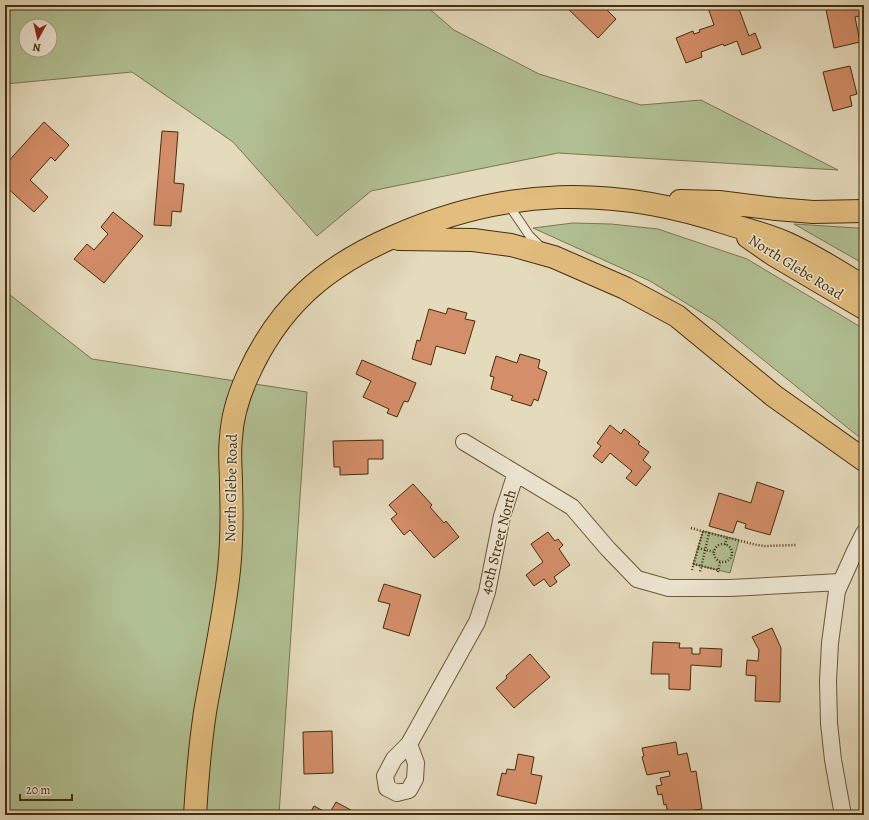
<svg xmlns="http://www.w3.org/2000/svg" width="869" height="820" viewBox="0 0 869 820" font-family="Alegreya,serif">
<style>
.green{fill:#b1c093;stroke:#7c764f;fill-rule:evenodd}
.building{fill:#d48e69;stroke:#462d0b}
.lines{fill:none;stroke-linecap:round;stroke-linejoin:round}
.lane-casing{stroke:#6e5837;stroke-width:10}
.street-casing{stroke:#6e5837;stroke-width:18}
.primary-casing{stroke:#462d0b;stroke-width:24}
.path{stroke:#462d0b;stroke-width:2.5;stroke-dasharray:1 2;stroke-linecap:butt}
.lane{stroke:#ede7d3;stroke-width:8}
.street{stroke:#ede7d3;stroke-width:16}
.primary{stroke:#e2bd7e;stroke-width:22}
.labels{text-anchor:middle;stroke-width:3;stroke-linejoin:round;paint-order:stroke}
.street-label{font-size:15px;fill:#462d0b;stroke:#ede7d3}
</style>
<rect width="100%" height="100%" fill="#e4dabc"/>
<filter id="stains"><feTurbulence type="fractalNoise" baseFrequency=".005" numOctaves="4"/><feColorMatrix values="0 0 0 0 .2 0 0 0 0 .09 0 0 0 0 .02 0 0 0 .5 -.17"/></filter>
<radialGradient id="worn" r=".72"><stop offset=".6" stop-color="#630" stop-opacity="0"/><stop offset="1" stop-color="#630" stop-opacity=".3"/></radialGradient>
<path class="green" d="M5,5H425L454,30L539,74L641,105L701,100L838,170L558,153L371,191L317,236L233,142L132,72L5,84ZM26,26H50V50H26Z
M573,223L611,224L658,229L747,259L864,329V441L715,321L650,281L533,228Z
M794,224L857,228L864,227V264Z
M5,291L92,359L307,392L279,815H5Z
M703,531L739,540L730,573L693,564Z"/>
<path class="building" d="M564,5H602L616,19L598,38Z
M707,5H750L739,9L749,36L755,33L761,48L742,55L737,41L724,46L723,44L701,52L702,57L686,63L676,38L693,31L694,34L700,32L699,30L714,25Z
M825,5H862L864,15L855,17L860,42L834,48Z
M850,66L857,94L850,96L852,106L833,111L823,72Z
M44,122L69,145L55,161L51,157L30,180L48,197L34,212L5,186V165Z
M162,131L178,132L174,183L184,184L181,212L172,211L171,226L154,225Z
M113,212L143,236L104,283L74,259L87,244L94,250L108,234L101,227Z
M448,308L467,313L465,319L475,321L465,354L436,346L431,365L412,359L417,340L420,341L429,309L446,314Z
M520,354L540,360L538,368L547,372L538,401L534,399L531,406L511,400L513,396L491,389L494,377L490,376L496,356L517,363Z
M362,360L416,383L408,402L404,401L397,417L387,413L389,409L363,397L371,381L356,374Z
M610,425L621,434L624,429L640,442L638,444L649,452L643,460L651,467L636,486L626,478L632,471L610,453L602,463L593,456L601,446L597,443Z
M383,440V459H368V474L340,475V467H334L333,441Z
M757,482L784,491L770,535L745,528L746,524L737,521L733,533L709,526L719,493L751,503Z
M413,484L432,505L430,507L444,523L446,521L459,537L434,558L410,530L404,535L391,519L397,514L389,505Z
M548,532L555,541L558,539L563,545L559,549L570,565L554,577L557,582L550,587L544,579L534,586L526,575L543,562L531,544Z
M384,584L421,595L409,636L383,628L390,604L378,601Z
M772,628L781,648L780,702L755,701L756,676L746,675L747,660L758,661L759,650L752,637Z
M653,642L680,643L679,648H692V654H700V648L722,649L721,667L691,665L690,690L669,689V674H651Z
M530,654L550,677L514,708L496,688L507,678L506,676Z
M332,731L333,773L304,774L303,732Z
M676,742L678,755L687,753L691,772L696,771L702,809L668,814L666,804L664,805L662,794L658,795L656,786L662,785L660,778L670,776L669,771L647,775L642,757L644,756L642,748Z
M518,754L534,757L531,774L542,776L536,804L497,795L502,773L506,774L507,769L515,770Z
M336,802L360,815H309L314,806L329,814Z"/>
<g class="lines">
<defs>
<path id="lane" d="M508,204L529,235L541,247"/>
<path id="street" d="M464,442L572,507L608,549L637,579L669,588H730L840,582
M409,744L416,763L415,779L409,790L397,793L387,788L385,776L394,759L409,744L477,622L487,592L502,516L516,473
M843,815L833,760L829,723L828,681L830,643L837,591L855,551L864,533"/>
<path id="primary" d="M680,201L719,202L776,209L813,212L864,211
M748,237L774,255L864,308
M399,239L473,240L511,245L554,257L625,288L677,316L774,396L864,460
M195,815C197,781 200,746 205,712C213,665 224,618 229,570C232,541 232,513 231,484C231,469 229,453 231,438C232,417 239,395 247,377C278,307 324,267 393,237C505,187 613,185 729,224C747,230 766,234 784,242C812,254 838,271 864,287"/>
</defs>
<use href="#lane" class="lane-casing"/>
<use href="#street" class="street-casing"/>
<use href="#primary" class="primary-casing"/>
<path class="path" d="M691,528L709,533L700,572
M709,533L757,545L765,546L796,545
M714 553a9 9 0 1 1 18 0a9 9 0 1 1-18 0Z
M725,545L727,537
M698,548L714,552
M693,564L718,570
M692,570L703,531
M718,572L720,562"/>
<use href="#lane" class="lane"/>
<use href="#street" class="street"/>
<use href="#primary" class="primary"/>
</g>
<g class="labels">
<g class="street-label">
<text transform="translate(796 267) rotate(32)" y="5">North Glebe Road</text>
<text transform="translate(231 488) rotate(-89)" y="5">North Glebe Road</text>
<text transform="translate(498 542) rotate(-76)" y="5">40th Street North</text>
</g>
</g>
<rect width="869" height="820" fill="none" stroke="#e4dabc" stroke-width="20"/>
<rect x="6" y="6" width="857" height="808" fill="none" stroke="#462d0b" stroke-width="2"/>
<rect x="10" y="10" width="849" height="800" fill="none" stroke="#462d0b"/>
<g transform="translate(38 38) rotate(188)"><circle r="19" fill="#ede7d3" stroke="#aa9d83"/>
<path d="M0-3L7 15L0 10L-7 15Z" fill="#8f2418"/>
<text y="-6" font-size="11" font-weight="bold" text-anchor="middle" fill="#462d0b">N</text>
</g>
<path d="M20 794v6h52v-6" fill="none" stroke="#462d0b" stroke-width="2"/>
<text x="26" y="794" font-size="12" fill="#462d0b" stroke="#ede7d3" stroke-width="3" paint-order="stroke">20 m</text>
<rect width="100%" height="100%" filter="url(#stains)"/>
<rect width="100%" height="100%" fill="url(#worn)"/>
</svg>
